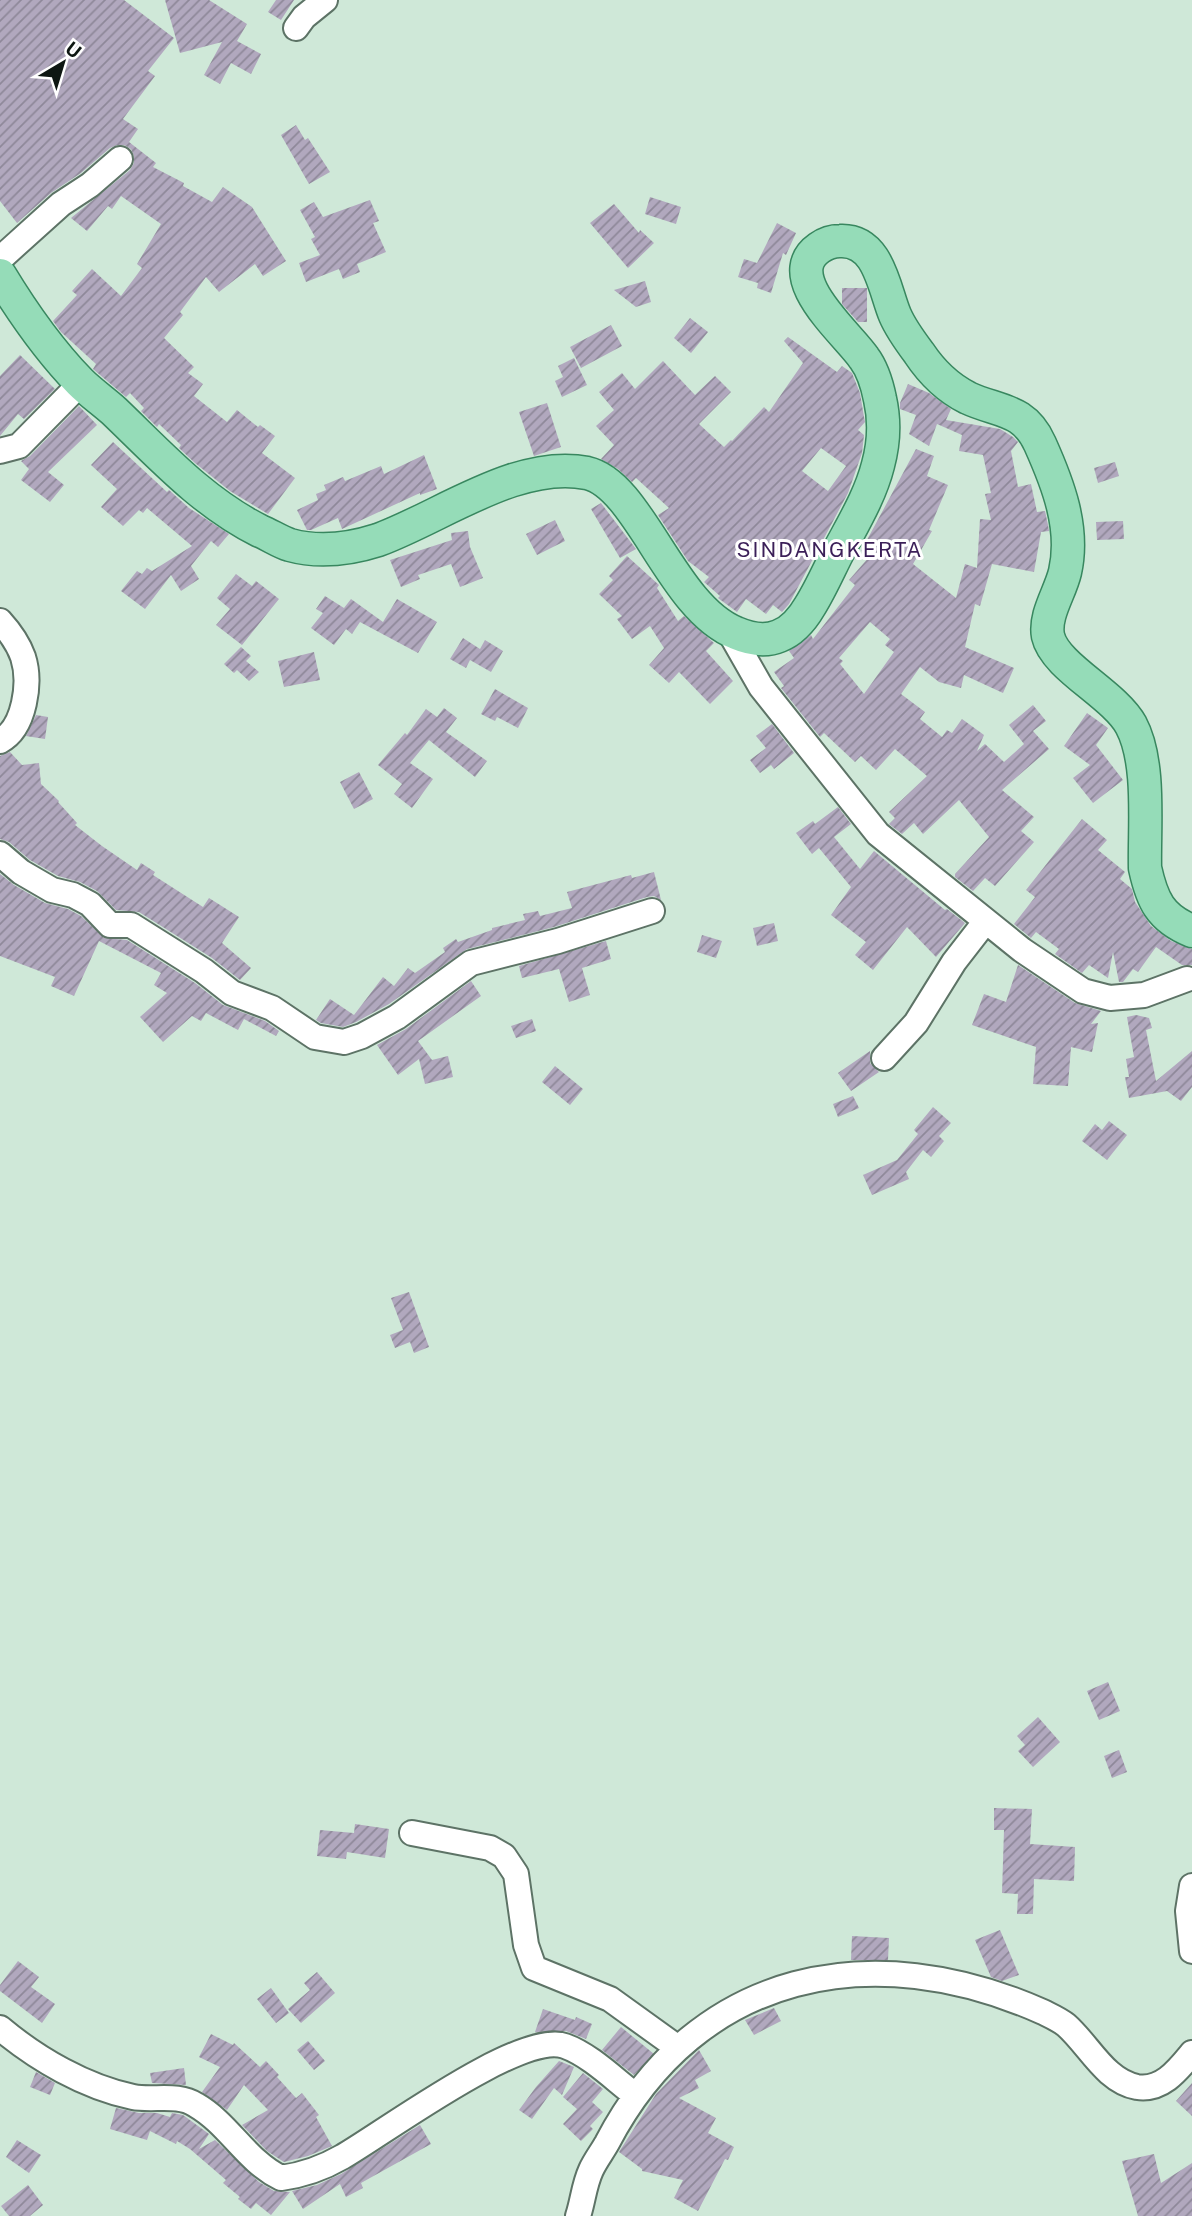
<svg xmlns="http://www.w3.org/2000/svg" width="1192" height="2216" viewBox="0 0 1192 2216" font-family="'Public Sans',sans-serif">
<style>
.building{fill:url(#building-hatch);fill-rule:evenodd}
.lines{fill:none;stroke-linecap:round;stroke-linejoin:round}
.minor-casing{stroke:#5d7366;stroke-width:28}
.major-casing{stroke:#38875f;stroke-width:35}
.minor{stroke:#fff;stroke-width:24}
.major{stroke:#95dcb8;stroke-width:32}
.labels{text-anchor:middle;stroke-width:6;stroke-linejoin:round;paint-order:stroke}
.quarter-label{font-size:21px;letter-spacing:2px;fill:#3b1f58;stroke:#fff}
</style>
<defs>
<pattern id="building-hatch" width="6" height="6" patternUnits="userSpaceOnUse" patternTransform="scale(1.75)"><rect width="6" height="6" fill="#b1a8be"/><path d="M-1 1l2-2M0 6l6-6M5 7l2-2" fill="none" stroke="#8e8899"/></pattern>
</defs>
<rect width="100%" height="100%" fill="#cfe8d8"/>
<path class="building" d="M0,0H124L174,38L148,71L155,76L123,119L138,129L129,142L156,163L153,167L184,183L183,186L212,202L223,187L252,207L286,261L263,276L255,264L219,292L206,277L180,312L183,315L164,338L194,367L188,373L203,384L194,396L227,422L237,410L258,427L260,425L275,436L262,453L295,478L268,514L230,491L195,463L179,448L181,445L159,424L157,427L141,411L144,408L130,393L126,397L93,369L96,364L61,332L53,321L77,295L72,291L92,269L121,296L142,268L137,264L161,224L121,196L112,209L108,206L87,231L71,218L130,170L134,163V156L131,149L124,145H117L110,148L81,173L51,193L17,223L0,201Z
M165,0H209L247,24L237,41L261,54L251,74L231,63L220,84L204,75L222,42L180,53Z
M276,0H294L281,20L268,12Z
M296,125L305,140L308,138L330,172L309,184L281,135Z
M650,197L681,207L676,224L645,214Z
M370,200L379,221L373,223L386,252L357,264L360,272L343,279L339,269L306,282L299,263L320,255L311,239L315,237L300,210L314,202L323,217Z
M614,204L639,233L640,230L654,243L628,268L590,223Z
M777,223L796,233L786,255L783,253L771,293L757,288L758,283L738,277L744,259L757,263Z
M645,281L651,302L636,307L614,290Z
M842,288H867V322H858L842,304Z
M690,318L708,332L691,353L674,338Z
M611,325L622,346L581,368L570,347Z
M788,337L837,372L842,366L852,373L860,393L864,417L865,422L858,430L864,435L862,453L848,493L789,604L782,612L773,605L766,614L746,599L737,612L718,598L720,596L704,582L709,577L688,561L658,515L669,508L636,478L632,482L618,469L601,459L614,445L596,426L614,410L599,392L622,373L635,389L663,361L695,395L715,376L731,392L699,424L724,447L731,440L732,441L764,407L769,412L803,363L784,341ZM821,448L846,466L828,491L802,471Z
M20,355L55,389L24,419L18,414L0,436V376Z
M574,358L587,385L562,397L555,381L563,377L558,366Z
M908,384L929,393L951,409L946,420L1000,429L1013,437L1018,442L1011,451L1018,487L1031,484L1037,512L1045,511L1048,525L1049,531L1041,532L1034,572L992,564L980,606L975,604L965,647L1014,668L1003,693L964,675L961,688L939,682L920,667L901,694L925,712L920,719L942,737L947,730L952,733L962,719L984,735L977,751L985,744L1004,762L1024,744L1009,725L1033,705L1046,721L1033,731L1049,749L1002,790L1034,817L1021,831L1034,842L995,886L985,878L973,891L955,877V874L989,837L959,800L923,834L914,823L902,834L889,824L895,818L889,812L927,776L895,749L876,770L861,756L855,762L824,733L820,737L781,688L784,686L774,672L794,658L789,651L811,635L813,639L855,585L849,580L870,556L861,551L916,449L934,456L927,476L948,485L929,530L932,531L913,564L956,598L965,564L977,568L980,519L991,520L985,494L991,493L983,455L959,451L962,435L937,424L929,446L909,434L916,415L900,409V403ZM870,622L890,639L885,645L894,652L864,694L840,664L843,661L839,658Z
M547,403L561,447L534,456L519,412Z
M79,406L97,425L48,472L64,485L50,502L21,480L29,469L21,461L30,456Z
M113,442L167,492L169,490L189,508L229,534L218,547L211,541L191,566L199,579L181,591L171,575L145,609L121,591L137,571L142,574L147,568L152,571L192,546L147,508L143,513L139,510L123,526L101,507L117,489L91,465Z
M424,455L437,489L420,495V493L342,529L338,518L311,530H307L297,510L318,500L316,494L326,490L324,485L343,477L345,481L381,466L384,474Z
M1115,462L1119,476L1098,483L1094,468Z
M601,503L636,549L620,558L591,509Z
M555,520L565,541L537,555L526,534Z
M1123,521L1124,539L1097,540L1096,522Z
M468,531L470,547L483,578L460,587L451,564L418,575L420,579L401,587L390,560L452,540L451,533Z
M627,556L659,585L657,588L678,621L684,616L714,643L706,651L733,681L710,704L679,672L669,683L649,665L664,648L650,626L632,639L617,619L622,616L599,594L613,580L609,576Z
M236,574L252,586L256,581L279,599L242,645L216,625L230,609L217,598Z
M325,596L344,608L351,599L383,622L397,599L437,622L418,653L360,622L352,634L346,629L334,645L311,628L323,613L316,609Z
M463,638L480,649L485,640L503,651L491,672L470,660L466,668L450,659Z
M241,647L251,656L246,661L259,672L249,681L237,670L234,673L224,664Z
M314,652L320,680L284,687L278,661Z
M495,689L528,708L518,728L497,717L495,721L481,714Z
M444,708L457,718L446,732L487,761L475,777L429,740L410,763L433,779L412,808L394,794L402,784L378,765L405,733L407,735L426,709L437,717Z
M1087,713L1108,728L1096,745L1123,780L1093,803L1073,778L1090,765L1064,746Z
M36,715L48,717L45,739L26,736Z
M772,724L794,753L774,769L771,765L760,773L750,760L766,748L756,736Z
M10,752L22,765L39,763L41,784L59,801L58,802L77,823L75,825L102,846L137,870L141,863L155,872L153,875L203,907L209,898L239,917L222,943L251,968L240,980L212,958L139,912L116,910L97,891L80,882L58,876L30,860L9,842L0,839V756Z
M359,772L373,799L354,809L340,782Z
M838,807L851,824L834,837L860,869L874,851L945,910L947,909L965,923L936,957L907,927L873,970L855,955L866,942L831,915L851,887L819,848L812,854L796,833L813,821L815,824Z
M1082,819L1107,840L1098,850L1125,872L1120,879L1132,889L1135,902L1151,926L1171,941L1192,949V965H1182L1156,947L1138,972L1133,969L1123,982H1119L1113,952L1108,978L1089,965L1082,973L1055,954L1059,949L1036,932L1031,938L1014,924L1035,897L1026,890Z
M654,872L661,900L654,896L647,897L554,927L467,949L389,1004L356,1022L343,1027L321,1023L316,1020L330,999L354,1015L383,977L394,986L408,968L415,973L445,952L443,948L456,939L458,942L492,930V928L525,920L523,914L538,911L540,916L572,908L567,892L631,875L632,878Z
M0,874L14,885L45,903L68,909L81,916L104,938L127,940L195,983L223,1005L265,1021L279,1031L276,1036L244,1019L238,1030L206,1013L201,1021L192,1016L163,1042L140,1017L167,993L154,985L161,973L99,941L74,996L51,986L55,977L0,956Z
M774,923L778,941L757,946L753,928Z
M702,935L722,941L716,958L697,952Z
M606,941L611,959L582,968L590,995L569,1002L559,969L522,978L519,966Z
M1018,965L1075,1003L1101,1011L1091,1024L1098,1023L1092,1052L1071,1047L1068,1086L1033,1084L1036,1047L972,1025L984,994L1006,1002Z
M471,981L481,996L418,1041L432,1060L448,1056L453,1077L425,1084L419,1059L398,1075L377,1045L406,1029Z
M1136,1015L1149,1018L1152,1028L1146,1030L1156,1081L1192,1051V1087L1181,1101L1167,1091L1129,1098L1125,1077H1129L1126,1059L1134,1057L1127,1017Z
M532,1019L536,1031L516,1038L511,1026Z
M870,1051V1063L879,1072L851,1091L838,1073Z
M555,1066L583,1089L570,1105L542,1082Z
M853,1096L859,1108L838,1117L833,1104Z
M933,1107L951,1123L939,1136L944,1141L931,1157L923,1150L906,1172L909,1179L872,1195L863,1175L897,1160L918,1134L914,1130Z
M1109,1121L1127,1135L1107,1160L1082,1141L1095,1124L1102,1130Z
M409,1292L429,1347L414,1353L410,1342L395,1348L390,1335L403,1330L391,1298Z
M1108,1682L1120,1711L1099,1720L1087,1691Z
M1038,1717L1060,1742L1033,1767L1018,1751L1025,1745L1017,1736Z
M1119,1750L1127,1772L1112,1778L1104,1756Z
M994,1808L1032,1809L1030,1844L1075,1847L1074,1881L1034,1879L1033,1914H1017L1018,1894L1002,1893L1004,1830H994Z
M355,1824L389,1829L385,1858L347,1852L346,1859L317,1856L320,1830L354,1833Z
M1000,1930L1019,1975L1002,1981L991,1977L975,1940Z
M852,1936L889,1938L888,1960H851Z
M18,1961L39,1977L31,1987L55,2004L42,2023L0,1991V1985Z
M317,1972L335,1993L301,2023L288,2009L310,1990L304,1983Z
M271,1988L289,2013L276,2023L257,1999Z
M774,2008L781,2021L754,2035L745,2020Z
M543,2009L575,2020L576,2017L592,2024L586,2039L566,2031L535,2032Z
M621,2027L654,2054L634,2075L602,2050Z
M211,2034L233,2045L234,2043L260,2067L266,2061L279,2075L277,2077L296,2098L302,2093L319,2115L316,2117L332,2146L308,2156L284,2162L267,2151L242,2125L268,2110L244,2085L227,2110L202,2092L220,2067L199,2057Z
M308,2041L325,2061L314,2070L297,2050Z
M699,2050L711,2071L695,2080L699,2088L679,2098L716,2118L708,2133L734,2147L728,2160L725,2159L698,2211L674,2198L683,2180L642,2171V2169L619,2152L656,2094Z
M559,2061L574,2067L562,2095L554,2088L532,2119L519,2110L536,2087Z
M184,2068L186,2085L152,2083L150,2073Z
M36,2072L55,2083L50,2095L30,2087Z
M583,2073L603,2089L592,2102L603,2112L590,2126L593,2129L581,2141L563,2124L577,2109L563,2097Z
M1192,2083V2116L1176,2101Z
M116,2108L139,2113H157L170,2117L172,2113L183,2115L209,2134L199,2149L215,2140L259,2182L274,2191L290,2192L271,2215L256,2203L251,2209L238,2199L240,2197L223,2183L226,2180L190,2149L177,2141L176,2144L150,2131L147,2140L110,2129Z
M420,2125L431,2144L361,2183L363,2188L346,2197L340,2184L303,2209L292,2191L317,2185L341,2174Z
M17,2140L41,2155L29,2173L6,2157Z
M1154,2154L1161,2183L1192,2163V2216H1138L1122,2161Z
M28,2185L43,2205L30,2216H9L1,2206Z"/>
<g class="lines">
<defs>
<path id="minor" d="M296,28L304,17L325,0
M0,259L61,204L90,185L120,159
M0,451L19,446L81,383
M0,621C10,632 18,643 23,657C31,682 25,728 0,741
M729,631L761,687L878,834L1022,950L1083,991L1110,998L1144,995L1187,979
M0,854L21,872L52,890L73,895L90,904L110,925H131L204,971L232,993L272,1008L315,1037L344,1042L362,1036L397,1017L471,963L558,941L652,911
M884,1058L916,1023L954,962L985,922
M412,1833L490,1848L504,1856L516,1874L526,1945L534,1968L610,1999L678,2048
M1192,1886L1188,1911L1192,1951
M0,2028C37,2059 85,2087 133,2097C153,2101 178,2093 196,2105C229,2124 246,2161 281,2178C303,2175 323,2168 342,2157C384,2133 522,2030 565,2046C590,2055 614,2079 635,2095
M578,2216C583,2201 584,2185 591,2170C595,2161 602,2152 607,2143C697,1970 873,1936 1043,2012C1051,2016 1060,2020 1066,2025C1089,2045 1105,2081 1137,2087C1162,2091 1178,2070 1192,2053"/>
<path id="major" d="M0,275C23,313 49,350 80,382C91,393 103,401 114,411C160,455 202,502 260,531C270,535 280,542 290,545C319,553 350,549 378,540C441,517 518,459 587,473C640,485 671,607 736,633C750,639 765,642 779,636C792,631 803,618 810,606C820,590 828,572 836,556C851,527 870,497 878,465C884,443 885,421 880,399C877,384 873,370 864,358C848,334 778,277 819,248C826,243 833,241 840,241C879,239 884,289 895,315C901,329 910,341 919,353C931,371 948,388 968,398C998,412 1024,408 1040,444C1058,484 1075,528 1065,572C1060,593 1044,615 1048,636C1055,667 1114,694 1131,725C1151,762 1144,827 1145,868C1152,900 1160,918 1192,931"/>
</defs>
<use href="#minor" class="minor-casing"/>
<use href="#major" class="major-casing"/>
<use href="#minor" class="minor"/>
<use href="#major" class="major"/>
</g>
<g class="labels">
<g class="quarter-label">
<text x="830" y="557">SINDANGKERTA</text>
</g>
</g>
<g transform="translate(63 63) rotate(38)" stroke="#ffffff" stroke-width="5" paint-order="stroke">
<path d="M0-5L12 26L0 18L-12 26Z" fill="#0e1712"/>
<text y="-10" font-size="19" font-weight="bold" text-anchor="middle" fill="#0e1712">U</text>
</g>
</svg>
